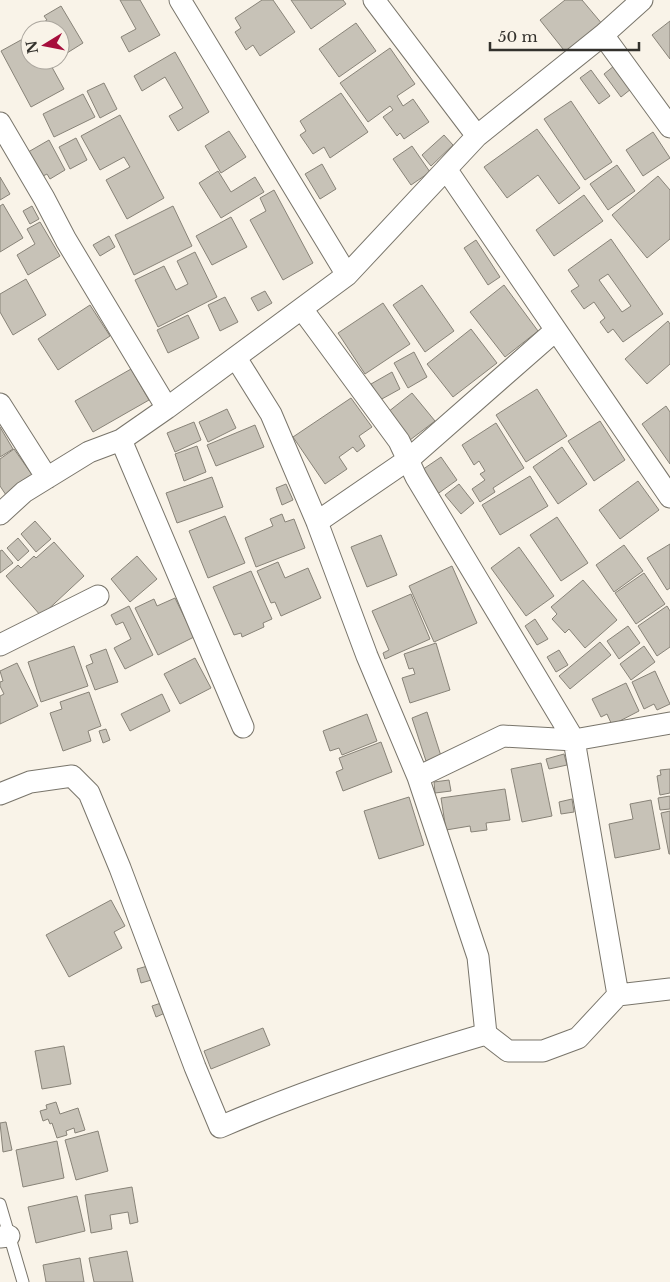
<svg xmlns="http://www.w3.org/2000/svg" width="670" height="1282" viewBox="0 0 670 1282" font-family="'Libre Baskerville',serif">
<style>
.building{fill:#c7c2b7;stroke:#888378;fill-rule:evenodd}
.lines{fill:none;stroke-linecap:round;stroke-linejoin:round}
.lane-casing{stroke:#79756b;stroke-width:13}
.street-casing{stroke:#79756b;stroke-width:23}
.lane{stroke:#fff;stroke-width:11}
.street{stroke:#fff;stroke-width:21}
</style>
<rect width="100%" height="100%" fill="#f9f3e8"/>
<path class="building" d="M120,0H140L160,35L129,52L121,37L136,29Z
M262,0H273L295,32L260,56L253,45L246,50L235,32L241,28L235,18Z
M291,0H343L346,4L311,29Z
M565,0H582L603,25L567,54L540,20Z
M61,6L83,43L67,53L64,47L60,50V30L32,29L47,20L44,16Z
M670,21V59L652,35Z
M356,23L376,51L339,77L319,49Z
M30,35V60H48L64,89L31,107L1,51Z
M390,48L415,84L397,96L403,106L413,99L429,122L404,139L400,133L397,136L383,117L393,110L390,106L368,122L340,83Z
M175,52L209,112L178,131L169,116L183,108L165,77L142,91L134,76Z
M614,66L631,89L621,97L604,74Z
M591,70L610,96L599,104L580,78Z
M104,83L117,109L100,118L87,91Z
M341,93L368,132L330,158L324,147L313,154L300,135L306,131L300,121Z
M83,94L95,117L54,137L43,114Z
M571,101L612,162L585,180L544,119Z
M120,115L164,198L127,219L106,180L130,167L124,157L100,170L81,136Z
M537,129L580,188L559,204L538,175L507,198L484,167Z
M229,131L246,157L221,173L205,146Z
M653,132L670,158L643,176L626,150Z
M444,135L453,145L431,166L422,155Z
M76,138L87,160L70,169L59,147Z
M49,140L65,170L50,179L47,174L37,179L23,155Z
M412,146L430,172L411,185L393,159Z
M322,164L336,189L320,199L305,174Z
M617,165L635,191L608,210L590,184Z
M218,171L231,192L255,177L264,192L221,218L199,183Z
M658,176L670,190V239L647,258L612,215Z
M0,177L10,194L0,200Z
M274,190L313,263L283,280L250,220L266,211L260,198Z
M584,195L603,221L554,256L536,230Z
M3,204L23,238L0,252V206Z
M32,206L39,219L30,224L23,211Z
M173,206L192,246L134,275L115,235Z
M231,217L247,247L212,265L196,236Z
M40,222L60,256L28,275L17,255L35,244L27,229Z
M109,236L115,247L100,256L93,245Z
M611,239L663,314L623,342L613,329L608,333L600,322L605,318L594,302L584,309L571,291L579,286L568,270ZM608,274L631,306L622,312L599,280Z
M476,240L500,277L488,285L464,248Z
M195,252L217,297L158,327L135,280L164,266L176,290L188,284L177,261Z
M26,279L46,315L13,335L0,312V294Z
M422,285L454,331L425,352L393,305Z
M504,285L538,331L505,357L470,312Z
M265,291L272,303L258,311L251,298Z
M225,297L238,322L220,331L208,305Z
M383,303L410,344L365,374L338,333Z
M90,305L110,336L58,370L38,339Z
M188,315L199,338L168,353L157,330Z
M668,321L670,324V364L647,384L625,359Z
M471,329L497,363L453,397L427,364Z
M414,352L427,377L408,388L394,363Z
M131,369L149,400L93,432L75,401Z
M392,372L400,389L380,400L371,384Z
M537,389L567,436L526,462L496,415Z
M412,393L435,421L410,440L388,412Z
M351,398L372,427L359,436L365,446L357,452L353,447L339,457L347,469L325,484L293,437Z
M666,406L670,412V464L642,424Z
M227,409L236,428L208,442L199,422Z
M600,421L625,460L594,481L568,441Z
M194,422L201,440L175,452L167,433Z
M496,423L524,468L493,488L495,492L480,502L472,489L485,480L480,474L485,471L479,461L474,465L462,445Z
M255,425L264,447L216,466L207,445Z
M0,427L13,449L0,457Z
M197,446L206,472L184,481L175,454Z
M562,447L587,484L558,504L533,467Z
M14,449L33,476L6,495L0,486V459Z
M441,457L457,480L436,495L419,472Z
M530,476L548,506L500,535L482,505Z
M212,477L223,507L177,523L166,493Z
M638,481L659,510L620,539L599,510Z
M286,484L293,500L282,505L276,488Z
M459,484L474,503L461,514L445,495Z
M282,514L285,522L294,519L305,548L256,567L245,538L273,526L270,519Z
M225,516L245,563L208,578L189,531Z
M557,517L588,563L561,581L530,535Z
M35,521L51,539L36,552L21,534Z
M381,535L397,575L367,587L351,547Z
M18,538L29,551L18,561L7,548Z
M54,542L84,576L41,616L6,576L18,565L21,568L34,556L36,558Z
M670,544V588L667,590L647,558Z
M624,545L643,571L614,592L596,565Z
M519,547L554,596L526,616L491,568Z
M2,550L13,563L0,573V551Z
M137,556L157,579L130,602L111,579Z
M278,562L285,578L308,568L321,598L281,616L275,602L271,603L257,571Z
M452,566L477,623L434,642L409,586Z
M251,571L272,619L263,623L264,627L242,637L241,633L234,635L213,587Z
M644,573L665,604L636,624L615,593Z
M583,580L617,620L585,648L569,629L565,633L552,619L557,614L551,607Z
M411,594L430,639L385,659L383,653L389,650L372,611Z
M175,598L194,637L158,655L135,608L154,599L157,606Z
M129,606L153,655L125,669L114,648L131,639L123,622L116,625L111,615Z
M667,606L670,611V647L657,656L638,626Z
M535,619L548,639L537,645L525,626Z
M628,626L640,643L619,659L607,641Z
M600,642L611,655L570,689L559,676Z
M436,643L450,690L410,703L402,678L415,674L413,668L409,669L404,654Z
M74,646L88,686L41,702L28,662Z
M644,646L655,662L631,680L620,664Z
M106,649L118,682L95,690L86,666L93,663L90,655Z
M559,650L568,665L556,672L547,657Z
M195,658L211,688L180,704L164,674Z
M17,663L38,706L0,724V696L4,694L0,686V682L3,681L0,671Z
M655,671L670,704L657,710L654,704L644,709L632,682Z
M626,683L639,711L612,725L607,714L601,717L592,699Z
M89,692L101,726L88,731L91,741L63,751L50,713L62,709L60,702Z
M162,694L170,711L130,731L121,714Z
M427,712L441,756L426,761L412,718Z
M367,714L377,741L342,755L339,748L330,751L323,731Z
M106,729L110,740L103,743L99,731Z
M381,742L392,772L343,791L336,772L343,769L339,758Z
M564,754L567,765L549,769L546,759Z
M541,763L552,816L522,822L511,769Z
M670,769V793L660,795L657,776L661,775L660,770Z
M449,780L451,791L435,793L434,782Z
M505,789L510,820L486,823L487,830L471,832L470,826L446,830L441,798Z
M670,796V809L660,810L658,798Z
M409,797L424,845L379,859L364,811Z
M572,799L574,812L561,814L559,802Z
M651,800L660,849L615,858L609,824L633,819L630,804Z
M670,811V854H669L661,813Z
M111,900L125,926L114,932L122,948L69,977L46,935Z
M151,965L155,979L141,983L137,969Z
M161,1003L165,1013L156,1017L152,1006Z
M263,1028L270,1045L211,1069L204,1051Z
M64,1046L71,1084L42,1089L35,1051Z
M56,1102L60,1114L78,1108L85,1130L75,1133L74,1128L66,1131L67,1135L57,1138L52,1123L50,1124L48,1119L43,1121L40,1111L47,1109L46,1105Z
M6,1122L12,1150L3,1152L0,1123Z
M98,1131L108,1171L76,1180L65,1140Z
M57,1141L64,1178L23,1187L16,1150Z
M132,1187L138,1222L130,1224L128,1212L110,1215L112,1229L91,1233L85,1195Z
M77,1196L85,1231L36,1243L28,1207Z
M127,1251L133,1282H94L89,1258Z
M80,1258L84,1282H46L43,1265Z"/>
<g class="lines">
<defs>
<path id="lane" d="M0,1204L23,1282"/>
<path id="street" d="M180,0L347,275
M374,0L477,136
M603,35L670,127
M0,123L44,198L66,240L167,408
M446,169L670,497
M302,309L399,441L416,477L574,740L670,723
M0,404L47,478
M121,440L243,727
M0,514L24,492L89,452L121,440L167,408L347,275L477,136L603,35L642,0
M317,522L409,459L556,330
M0,645L98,596
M418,777L503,736L574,740L618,995L670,989
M0,794L30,782L72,776L89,793L120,868L195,1067L220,1127C308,1089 395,1061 486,1034L478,957L418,777L367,656L317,522L271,414L236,358
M486,1034L508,1051H543L578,1038L618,995
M0,1237L9,1236"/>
</defs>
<use href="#lane" class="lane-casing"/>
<use href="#street" class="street-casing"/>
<use href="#lane" class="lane"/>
<use href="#street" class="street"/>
</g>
<g transform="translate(45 45) rotate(260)"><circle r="24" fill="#f9f3e8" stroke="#aaa59d"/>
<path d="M0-4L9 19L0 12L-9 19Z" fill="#a60e3c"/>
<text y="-8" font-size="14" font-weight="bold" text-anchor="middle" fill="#33312c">N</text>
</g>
<path d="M490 42v8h149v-8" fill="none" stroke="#33312c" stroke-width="2.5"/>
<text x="498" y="42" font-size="15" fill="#33312c" stroke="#f9f3e8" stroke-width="4" paint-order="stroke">50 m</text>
</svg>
